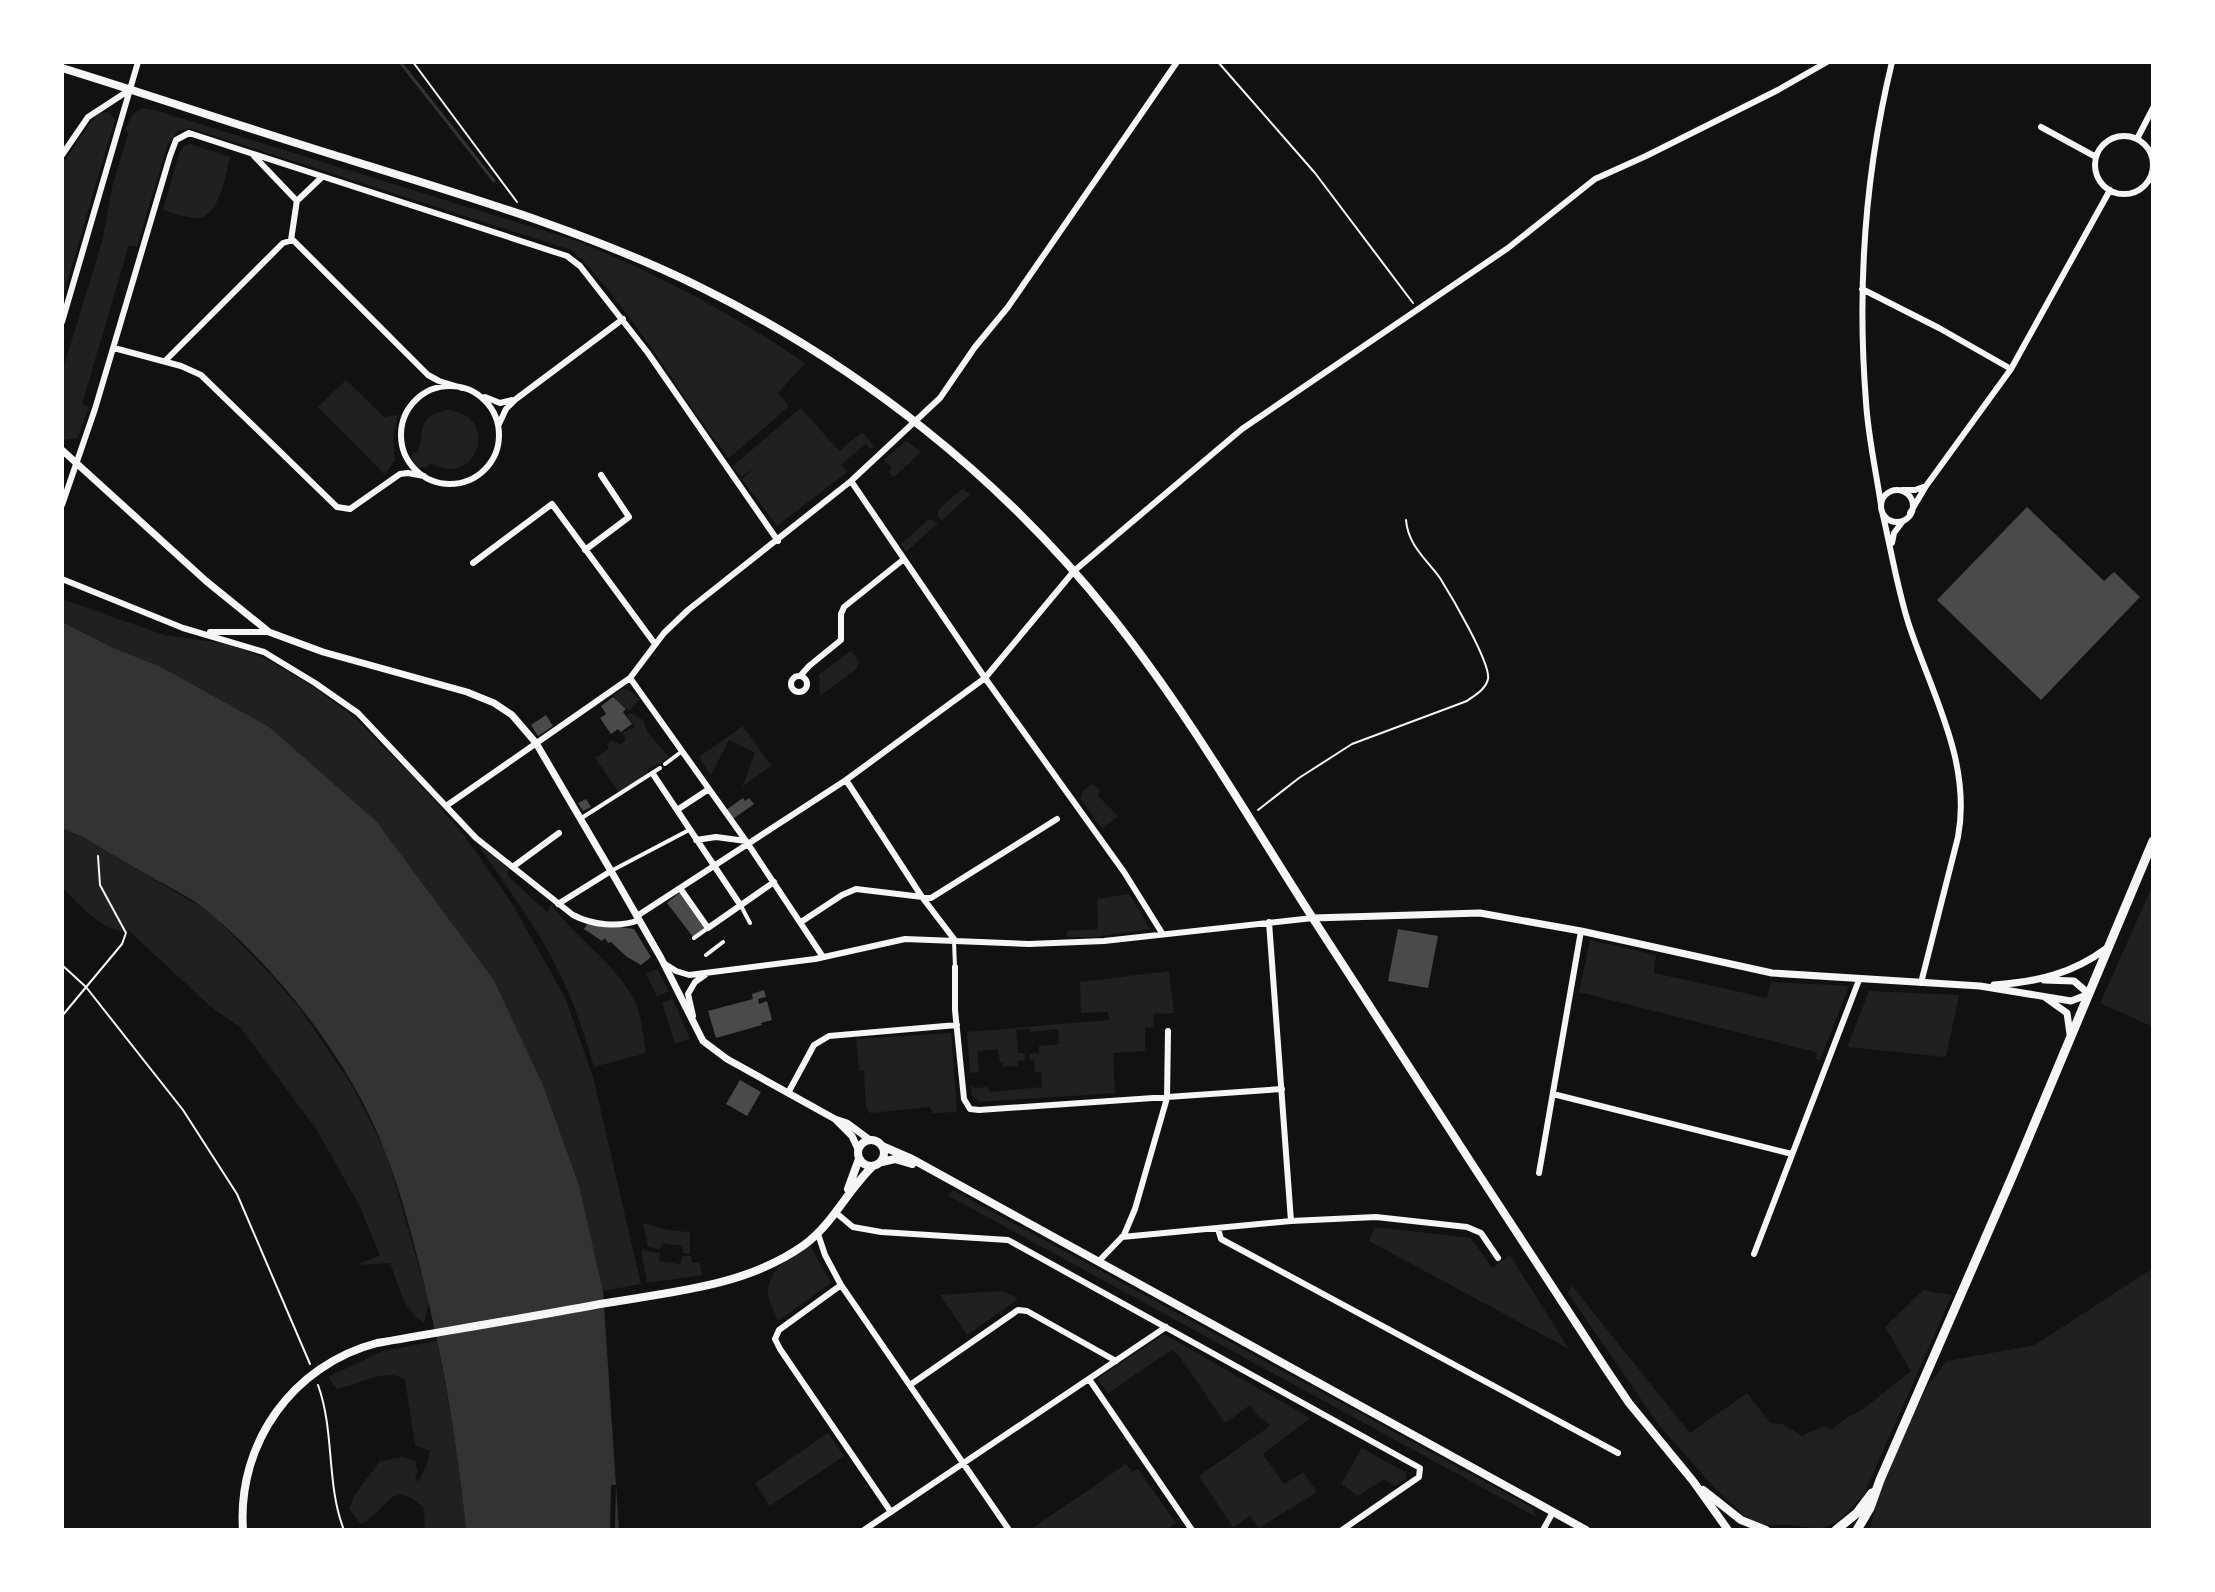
<svg xmlns="http://www.w3.org/2000/svg" width="2215" height="1592" viewBox="0 0 2215 1592" font-family="'Work Sans',sans-serif">
<style>
.green{fill:#202020}
.water{fill:#333}
.pier{fill:#111}
.lines{fill:none;stroke-linecap:round;stroke-linejoin:round}
.stream{stroke:#333;stroke-width:3}
.building{fill:#4a4a4a}
.path{stroke:#f5f5f5;stroke-width:2}
.pedestrian{stroke:#f5f5f5;stroke-width:4}
.minor{stroke:#f5f5f5;stroke-width:6}
.tertiary{stroke:#f5f5f5;stroke-width:7}
.secondary{stroke:#f5f5f5;stroke-width:8}
.primary{stroke:#f5f5f5;stroke-width:9}
</style>
<rect width="100%" height="100%" fill="#111"/>
<path class="green" d="M142,108L158,111L577,241C657,274 733,314 805,363L778,393L789,406L729,458C686,405 653,344 609,291C597,277 586,262 571,250L190,128L178,131L167,146L137,247L129,245L82,404L89,407L77,438L62,440V372L102,242L113,184L128,134L125,130L133,114Z
M108,112L115,119L62,300V165L92,120L99,113Z
M190,144L230,157C225,175 220,220 194,218C184,217 173,213 163,210L179,154L184,146Z
M346,380L384,417L398,415L393,437L395,460L385,475L318,407Z
M801,408L839,451L862,432L874,446L871,449L866,444L863,446L841,465L847,472L777,526L742,479L754,468L741,477L733,466Z
M448,410C502,415 477,491 430,463L426,468L417,467L411,458L413,452L417,453C427,432 413,417 448,410Z
M906,441L921,452L894,477L889,472L892,468L884,460Z
M963,488L970,495L942,520L938,517V510Z
M929,519L938,523L906,552L901,544Z
M62,599L164,635L227,644L265,658L315,688L355,718L415,779L463,834L511,902L565,997L593,1077L641,1284L603,1291L579,1185L543,1085L494,980L377,822L159,666L111,647L62,622Z
M851,651L860,663L857,665L858,668L820,696L819,674Z
M627,689L640,699L629,711L621,703L619,704L613,696L620,690Z
M630,713L643,720L648,733L670,758L649,768L647,774L619,793L595,758L609,749L607,744L612,741L621,744L626,740L623,732L635,727L627,715Z
M743,726L771,766L742,787L755,753L729,740L711,775L699,757Z
M1092,784L1100,789L1098,796L1118,816L1102,829L1080,798L1084,790Z
M62,828L83,837L211,913L272,976L301,1010L353,1087L387,1155L429,1302L424,1322C404,1313 398,1283 390,1263L357,1265L380,1255L359,1205L317,1130L240,1027L210,1006L129,931C103,934 80,904 62,888Z
M477,844L509,869L507,875L547,912L551,904C575,938 614,962 633,998C642,1014 643,1035 646,1053L594,1067C584,1033 573,999 557,968C535,924 505,884 477,844Z
M2153,885V1027L2100,1003Z
M1129,894L1150,929L1095,937H1067V931L1098,929L1097,899Z
M1590,940L1656,955L1654,973L1767,998L1771,982L1849,986L1820,1060L1816,1059L1817,1053L1811,1051L1579,992Z
M657,969L669,991L657,997L646,974Z
M1169,971L1174,1013L1153,1014L1154,1027L1145,1028V1051L1113,1053L1115,1093L979,1102L972,1096L971,1085L974,1088L988,1087L989,1092L1042,1087L1041,1072H1035L1034,1060H1030L1029,1054L1039,1053V1046L1059,1044L1058,1029L1031,1032L1030,1029L1016,1030L1018,1053H1025V1060L1017,1061L1018,1066L1003,1067V1063H1000L998,1049L977,1051L979,1072L970,1073L967,1032L1109,1020L1108,1012L1081,1013L1080,982Z
M1869,991L1959,995L1946,1057L1847,1047Z
M673,999L690,1039L675,1044L662,1003Z
M951,1033L957,1112L933,1113L930,1107L870,1113L866,1107L864,1071L859,1070L856,1039Z
M953,1190L1533,1508L1536,1517L949,1196Z
M643,1223L668,1230L690,1232V1253H683V1246L662,1243L660,1249L648,1247Z
M1375,1227L1471,1238L1492,1268L1510,1255L1569,1349L1369,1241Z
M809,1244L831,1283L778,1321C775,1312 767,1300 768,1291C769,1268 793,1255 809,1244Z
M641,1250L660,1253L659,1261L680,1264L682,1256H691L692,1263H700L702,1275L647,1283Z
M2153,1268V1530H1869L1884,1479L1927,1386L1947,1361L2035,1345Z
M1572,1286L1690,1433L1747,1393L1770,1423L1782,1424L1802,1436L1823,1426L1831,1430L1846,1418L1862,1410L1911,1371L1885,1327L1923,1290L1952,1295L1863,1496L1838,1521L1822,1529L1791,1525H1761L1746,1517L1712,1485L1658,1424L1568,1293Z
M1002,1291L1018,1299L967,1335L940,1295Z
M1164,1334L1310,1418L1263,1454L1284,1484L1303,1472L1317,1492L1259,1528L1250,1516L1233,1527L1199,1476L1270,1426L1264,1419L1262,1421L1250,1405L1225,1423L1180,1357L1172,1350L1108,1393L1097,1379Z
M437,1341L459,1460L466,1530H425L424,1508C390,1476 389,1510 361,1524L349,1509L354,1496L380,1461L403,1457L415,1461L418,1472L415,1477L418,1482L427,1465L430,1451L415,1445L405,1379C384,1367 358,1385 337,1389L328,1377L383,1351Z
M828,1433L844,1456L770,1506L755,1483Z
M1362,1448L1406,1473V1479L1394,1486L1384,1479L1358,1496L1341,1484Z
M1126,1464L1132,1472L1138,1469L1176,1523L1166,1530H1030Z"/>
<path class="water" d="M62,622L111,647L159,666L269,727L377,822L494,980L543,1085L579,1185L603,1291L619,1530H466C457,1438 441,1346 417,1256C405,1209 392,1163 371,1119C335,1043 275,969 212,915C194,899 171,888 151,877C128,864 105,850 83,837L62,828Z"/>
<path class="pier" d="M611,1485H616L615,1530H610Z"/>
<g class="lines">
<path class="stream" d="M400,62L494,181"/>
</g>
<path class="building" d="M2027,507L2104,581L2114,572L2140,597L2041,700L1937,600Z
M613,697L626,709L623,712L632,724L621,732L618,729L611,734L600,718L606,714L601,706Z
M546,715L553,726L538,736L531,725Z
M743,798L745,801L749,798L754,804L733,819L726,810Z
M586,799L591,807L583,811L578,803Z
M680,892L706,927L693,937L667,903Z
M588,923L634,929L651,957L641,965L627,957L611,942L608,943L605,938L602,941L584,929Z
M1398,929L1438,936L1428,988L1388,981Z
M764,990L766,997L758,999L759,1004L767,1001L772,1020L761,1023L762,1025L716,1038L708,1011L753,999L752,994Z
M740,1080L761,1092L747,1116L726,1104Z"/>
<g class="lines">
<path class="path" d="M413,62L517,202
M1218,62L1315,173L1413,303
M1258,810L1299,778L1352,744L1467,701C1475,695 1486,689 1488,679C1491,663 1450,594 1440,578C1426,559 1408,545 1406,520
M62,965L86,987L183,1110L237,1194L310,1364
M62,1016L122,944L126,933L100,885L98,856
M318,1385C335,1432 326,1485 344,1530"/>
<path class="pedestrian" d="M665,764L681,752
M580,819L660,768
M611,871L689,830
M741,906L750,923
M694,938L708,928
M954,942L955,967
M706,955L723,942"/>
<path class="minor" d="M2041,127L2096,157
M2095 165a29 29 0 1 1 58 0a29 29 0 1 1-58 0Z
M2137,139L2153,108
M62,155L88,117L131,89
M254,156L296,200L299,199L322,177
M291,240L297,200
M1862,289L1939,328L2011,369
M62,322L138,62
M114,348L181,366L201,375L337,507L350,509L400,474L408,473L424,476
M165,361L283,243L293,240L428,375L439,381L462,388
M401 435a49 49 0 1 1 98 0a49 49 0 1 1-98 0Z
M485,397L500,403L512,400
M499,424L506,409L516,399L623,319
M851,481L985,678L1124,872L1162,933
M1902,490H1915L1926,486
M1881 506a16 16 0 1 1 32 0a16 16 0 1 1-32 0Z
M62,505L95,409L170,156L176,140L189,133L567,256L580,266L648,353L778,541
M1881,505C1876,471 1868,436 1866,402C1857,288 1865,173 1892,62
M1882,511C1891,549 1897,588 1909,625C1932,694 1972,763 1958,837L1921,983
M1910,513L1926,486L2011,369L2110,190
M1892,543L1894,533L1903,521
M585,550L629,517L601,475
M473,563L552,504L655,644
M62,579L183,628L264,652L315,683L358,713L476,838L573,915C592,925 619,928 639,920
M210,632H269
M801,675L809,666L841,640V614L844,607L904,559
M791 684a8 8 0 1 1 16 0a8 8 0 1 1-16 0Z
M630,678L746,841L823,957
M653,774L741,906
M846,780L922,897L954,939
M446,806L630,678L664,633L688,610L851,481L940,398L975,347L1008,307L1177,62
M677,810L709,789
M696,840L716,837L746,841
M514,866L559,833
M680,888L708,928L774,882
M558,904L611,871
M637,916L846,780L985,678L1074,571L1242,429L1508,248L1595,179L1646,156L1778,90L1827,62
M801,922L842,895L856,889L931,898L1057,819
M1269,922L1291,1221
M665,964L676,971L689,975L815,959L905,939L1029,944L1104,941L1313,918
M955,967V1010L964,1099L970,1109L979,1110L1282,1089
M693,1016L688,994L695,982L705,975
M788,1093L814,1045L829,1036L957,1025
M1553,1094L1792,1154
M1539,1173L1581,931
M835,1212L853,1227L881,1232L1008,1240L1420,1468L1419,1477L1342,1530
M1218,1229L1221,1239L1618,1453
M818,1234L825,1255L841,1285L1009,1530
M1122,1237L1291,1221L1376,1217L1467,1227L1481,1233L1498,1258
M1754,1254L1859,980
M1098,1262L1124,1235L1135,1209L1167,1098L1168,1031
M841,1285L779,1330L775,1339L780,1349L891,1512
M1089,1379L1192,1530
M910,1385L1018,1310L1027,1311L1116,1361
M864,1530L1166,1327
M1543,1530L1553,1512"/>
<path class="tertiary" d="M62,450L206,581L269,632L323,652L467,692L494,703L512,715L536,743L611,871L661,958L703,1041L727,1059L835,1119L847,1123L870,1140
M1313,918L1480,913L1581,931L1772,973L1980,986L2071,1001L2089,994L2074,981L2044,980
M1994,985C2037,982 2072,974 2107,948
M2046,998L2067,1013L2070,1034
M836,1120L852,1136L858,1149"/>
<path class="secondary" d="M62,68C153,96 243,127 334,155C459,194 585,230 702,288C860,366 1003,479 1112,617C1191,716 1254,828 1323,934C1417,1080 1511,1224 1606,1369L1629,1403L1693,1481L1728,1530
M858 1153a13 13 0 1 1 26 0a13 13 0 1 1-26 0Z
M882,1146L912,1159L1586,1530
M882,1162L895,1159L912,1164
M848,1189L859,1159
M1703,1490L1741,1520L1766,1530
M243,1530C237,1443 293,1365 377,1343C451,1330 526,1318 600,1304C670,1292 745,1287 804,1245C832,1225 847,1191 872,1167"/>
<path class="primary" d="M1836,1530L1857,1513L1872,1493
M1857,1530L1870,1508L1880,1480L2012,1177L2153,841"/>
</g>
<rect width="2215" height="1592" fill="none" stroke="#ffffff" stroke-width="128"/>
</svg>
